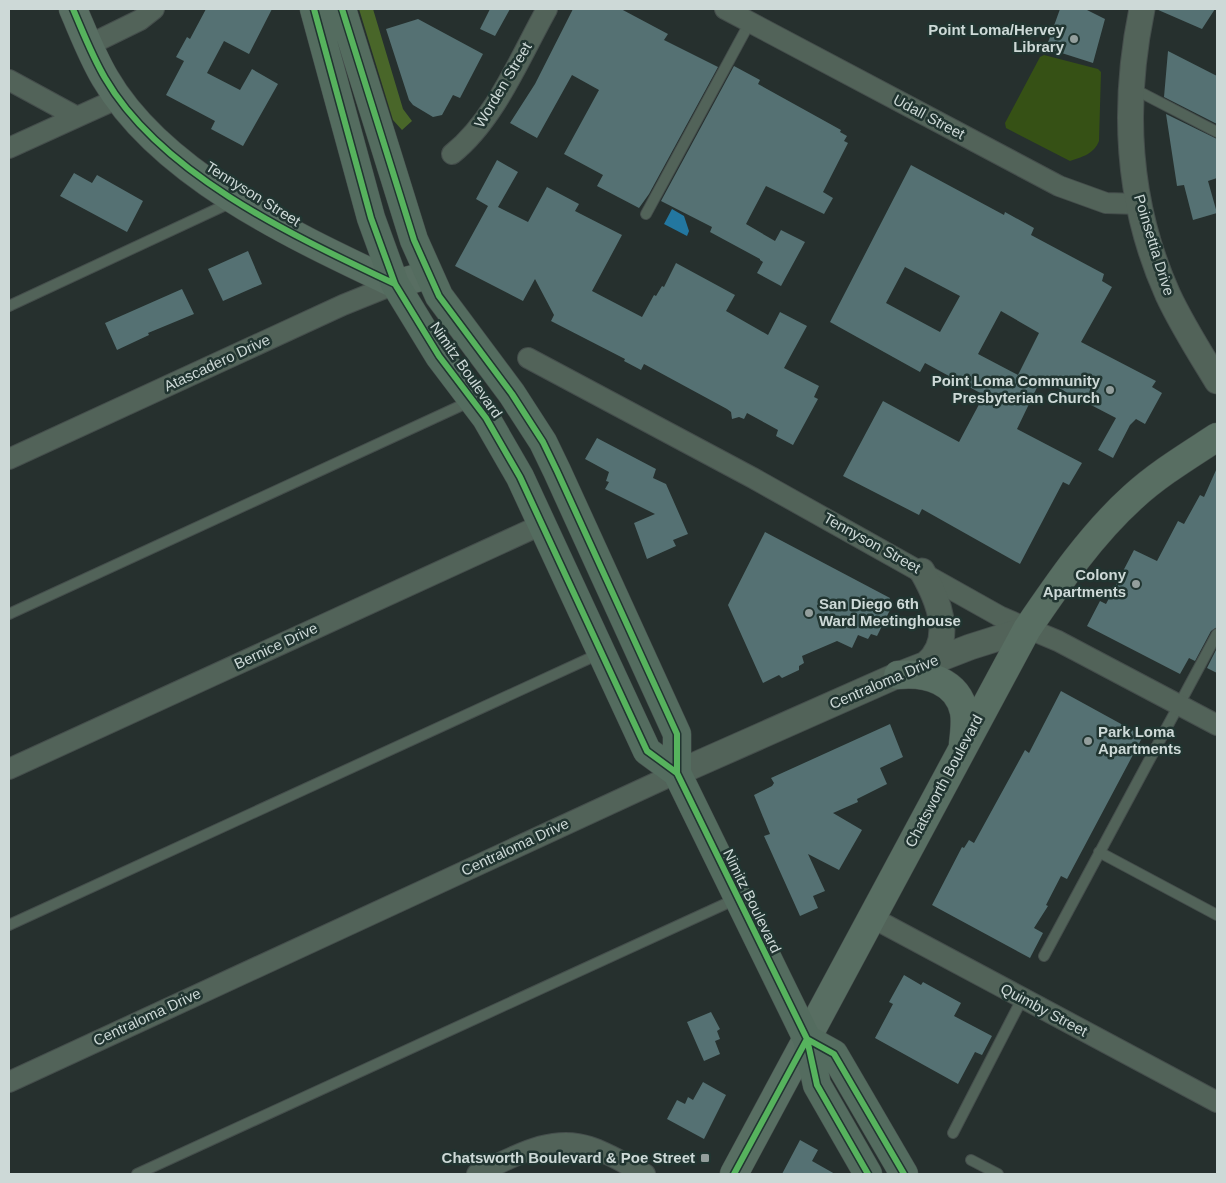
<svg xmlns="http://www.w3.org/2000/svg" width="1226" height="1183" viewBox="0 0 1226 1183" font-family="Arial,sans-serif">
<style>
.green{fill:#365115}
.forest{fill:#496629}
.water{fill:#2377a0}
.building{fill:#557173;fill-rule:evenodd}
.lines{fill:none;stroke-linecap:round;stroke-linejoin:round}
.service-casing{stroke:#454e4c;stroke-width:12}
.minor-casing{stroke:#454e4c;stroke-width:22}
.tertiary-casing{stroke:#454e4c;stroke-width:27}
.secondary-casing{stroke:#454e4c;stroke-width:29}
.primary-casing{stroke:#454e4c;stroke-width:29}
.service{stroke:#526359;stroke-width:10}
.minor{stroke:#526359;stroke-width:20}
.tertiary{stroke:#526359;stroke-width:25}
.secondary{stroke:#586e62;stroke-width:28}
.primary{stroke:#546c5f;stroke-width:28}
.cycleway-casing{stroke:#213531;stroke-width:9}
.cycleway{stroke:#56b35d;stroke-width:6}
.poi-dot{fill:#939e9c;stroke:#213531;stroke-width:2}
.labels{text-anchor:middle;stroke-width:5;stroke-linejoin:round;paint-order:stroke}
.poi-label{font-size:15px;font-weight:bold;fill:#cdd9d7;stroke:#213531;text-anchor:end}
.street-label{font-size:15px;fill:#cdd9d7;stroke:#213531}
</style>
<rect width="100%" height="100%" fill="#26302e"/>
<path class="green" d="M1044,55L1098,69L1101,72L1099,141C1094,154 1082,157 1070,161L1006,128L1005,123L1040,57Z"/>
<path class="forest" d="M359,9H373L403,109L412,121L402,130L393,120Z"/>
<path class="water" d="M672,209L684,216L689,231L687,236L664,224Z"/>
<path class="building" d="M206,9H272L249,54L224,41L207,73L240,90L252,69L278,84L243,146L211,129L215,121L166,95L184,61L176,57L187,37L190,39Z
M490,9H510L495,36L480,29Z
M573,9H621L668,34L664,40L718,67L649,194L639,208L597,186L603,175L564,154L599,90L572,75L537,138L510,123L535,84Z
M1060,9H1085L1105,19L1093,63L1046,48Z
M1156,9H1215L1202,29Z
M418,19L483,54L460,98L453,95L442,115L433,117L413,105L409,100L386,29Z
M1168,51L1217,76V124L1164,97Z
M734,66L760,80L758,84L841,130L840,132L847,136L844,141L848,143L823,192L833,198L824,214L766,186L746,224L775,241L781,230L805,242L781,286L757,273L763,262L760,260V259L710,232L712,227L661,201Z
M1166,114L1217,139V178L1208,181L1217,213L1193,220L1184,185L1177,186Z
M497,160L518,172L498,207L528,222L547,187L579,204L575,211L622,235L592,291L642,317L654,295L656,296L662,286L664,287L676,263L735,295L726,311L768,335L780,312L807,326L784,368L819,386L814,397L818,399L793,445L776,436L778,430L747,413L744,419L739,417L732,419L731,412L727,409L644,364L641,370L624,361L625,359L551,321L554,315L535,279L523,301L455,266L488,206L476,199Z
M911,165L1004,215L1005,212L1034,228L1031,235L1104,274L1102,281L1112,287L1081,342L1156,381L1152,387L1162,393L1145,424L1136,419L1130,425L1113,458L1098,450L1116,418L1041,379L1017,429L1082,463L1069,485L1063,482L1020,564L922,509L919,515L843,476L883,401L959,442L984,395L925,363L920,372L830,322ZM905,267L960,296L940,332L886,303ZM1001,311L1039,333L1018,375L978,354Z
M74,173L92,183L97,175L143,201L127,232L60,196Z
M248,251L262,284L223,301L208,269Z
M182,289L194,314L148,333L149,335L117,350L105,323Z
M597,438L656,469L653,478L666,484L688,534L673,540L676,546L647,559L634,523L655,514L605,489L609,482L606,481L609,472L585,459Z
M1217,468V627L1211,631L1195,661L1189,658L1180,674L1087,626L1100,601L1106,604L1134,550L1157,561L1178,521L1184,524L1200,495L1204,497Z
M765,532L890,598L887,604L892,606L877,636L871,634L868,639L858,635L852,648L837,641L802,656L804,663L799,666V670L782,678L779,675L763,683L728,605Z
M1217,648V673L1207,668Z
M1061,691L1143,736L1067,879L1061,876L1046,905L1048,906L1034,928L1043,933L1030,958L932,905L962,847L964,848L969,840L974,843L1025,750L1029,753Z
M890,724L903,757L880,768L887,784L857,799L858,802L833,813L862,830L839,870L808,854L825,891L813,896L818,908L800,916L764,836L770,834L754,795L772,786L774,783L771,778Z
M904,975L921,985L923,982L961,1003L954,1016L992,1036L982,1055L975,1052L958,1084L875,1038L893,1004L889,1002Z
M711,1012L720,1029L717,1031L720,1039L715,1041L720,1054L704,1061L687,1022Z
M703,1082L726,1095L704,1139L667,1119L677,1100L685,1104L688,1097L693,1100Z
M800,1140L818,1150L812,1161L835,1174H782Z"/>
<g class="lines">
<defs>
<path id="service" d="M1134,89L1217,132
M646,214L750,22
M9,306L232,202
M9,614L471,401
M1099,852L1217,915
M9,925L601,653
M1044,956L1217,634
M953,1133L1022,999
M971,1160L998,1174
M137,1174L736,899"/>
<path id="minor" d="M725,9L1059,186L1106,203L1139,204
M89,45L140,20L154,9
M9,80L77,117L119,98
M9,148L77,117
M452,154C495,120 520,57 547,9
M528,358L753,478L1001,617L1058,641L1217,725
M9,459L343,305L395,284
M9,769L543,524
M871,917L1217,1102
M9,1082L677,773
M477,1174C512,1158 550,1133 590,1147C609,1153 627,1165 645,1174"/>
<path id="tertiary" d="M1142,9C1122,106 1127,204 1168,295C1182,325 1200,353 1217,381
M922,571C937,597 956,640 926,664
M677,773L898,675L970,647L1027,629"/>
<path id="secondary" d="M73,9C83,32 92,56 105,78C161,175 296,237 395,284L428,275
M898,675C926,672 958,681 964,712C966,722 964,734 963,744
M734,1174L1027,629C1059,582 1091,535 1133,497C1158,474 1188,456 1217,437"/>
<path id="primary" d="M314,9L371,218L395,284L439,356L486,418L520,477L647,751L677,773
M342,9L414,240L439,296L512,394L543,442L557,471L677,734V773L807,1039L817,1085L868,1174
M807,1039L834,1054L904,1174"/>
</defs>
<use href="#service" class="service-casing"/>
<use href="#minor" class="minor-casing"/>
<use href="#tertiary" class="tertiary-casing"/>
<use href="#secondary" class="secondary-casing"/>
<use href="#primary" class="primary-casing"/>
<use href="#service" class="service"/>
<use href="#minor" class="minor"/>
<use href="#tertiary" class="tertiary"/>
<use href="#secondary" class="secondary"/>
<use href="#primary" class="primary"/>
<defs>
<path id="cycleway" d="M73,9C83,32 92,56 105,78C161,175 296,237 395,284
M314,9L371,218L395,284L439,356L486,418L520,477L647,751L677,773
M342,9L414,240L439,296L512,394L543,442L557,471L677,734V773L807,1039L817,1085L868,1174
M807,1039L834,1054L904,1174
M734,1174L807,1039"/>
</defs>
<use href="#cycleway" class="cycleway-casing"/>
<use href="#cycleway" class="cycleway"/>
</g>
<g class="poi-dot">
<circle cx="1074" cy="39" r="5"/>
<circle cx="1110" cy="390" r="5"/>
<circle cx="1136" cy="584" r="5"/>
<circle cx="809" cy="613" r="5"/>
<circle cx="1088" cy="741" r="5"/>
<rect x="700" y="1153" width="10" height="10" rx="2.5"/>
</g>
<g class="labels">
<g class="poi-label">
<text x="1064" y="35">Point Loma/Hervey<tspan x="1064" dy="17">Library</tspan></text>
<text x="1100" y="386">Point Loma Community<tspan x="1100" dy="17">Presbyterian Church</tspan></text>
<text x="1126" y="580">Colony<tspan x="1126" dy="17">Apartments</tspan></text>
<text x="819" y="609" text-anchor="start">San Diego 6th<tspan x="819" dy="17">Ward Meetinghouse</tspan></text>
<text x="1098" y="737" text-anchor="start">Park Loma<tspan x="1098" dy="17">Apartments</tspan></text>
<text x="695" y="1163">Chatsworth Boulevard &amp; Poe Street</text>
</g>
<g class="street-label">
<text transform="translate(503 85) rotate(-59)" y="5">Worden Street</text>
<text transform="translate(929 117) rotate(28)" y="5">Udall Street</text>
<text transform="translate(253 194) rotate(32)" y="5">Tennyson Street</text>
<text transform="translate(1154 245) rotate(73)" y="5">Poinsettia Drive</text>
<text transform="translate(217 363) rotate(-25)" y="5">Atascadero Drive</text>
<text transform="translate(466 370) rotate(55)" y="5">Nimitz Boulevard</text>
<text transform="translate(872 543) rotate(29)" y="5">Tennyson Street</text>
<text transform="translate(276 646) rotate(-25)" y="5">Bernice Drive</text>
<text transform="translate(884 682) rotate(-23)" y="5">Centraloma Drive</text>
<text transform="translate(944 781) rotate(-62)" y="5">Chatsworth Boulevard</text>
<text transform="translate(515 847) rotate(-25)" y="5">Centraloma Drive</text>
<text transform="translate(752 901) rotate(64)" y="5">Nimitz Boulevard</text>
<text transform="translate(1044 1010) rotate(28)" y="5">Quimby Street</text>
<text transform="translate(147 1017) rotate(-25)" y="5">Centraloma Drive</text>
</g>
</g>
<rect width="1226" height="1183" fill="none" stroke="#cdd9d7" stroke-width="20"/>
</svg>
